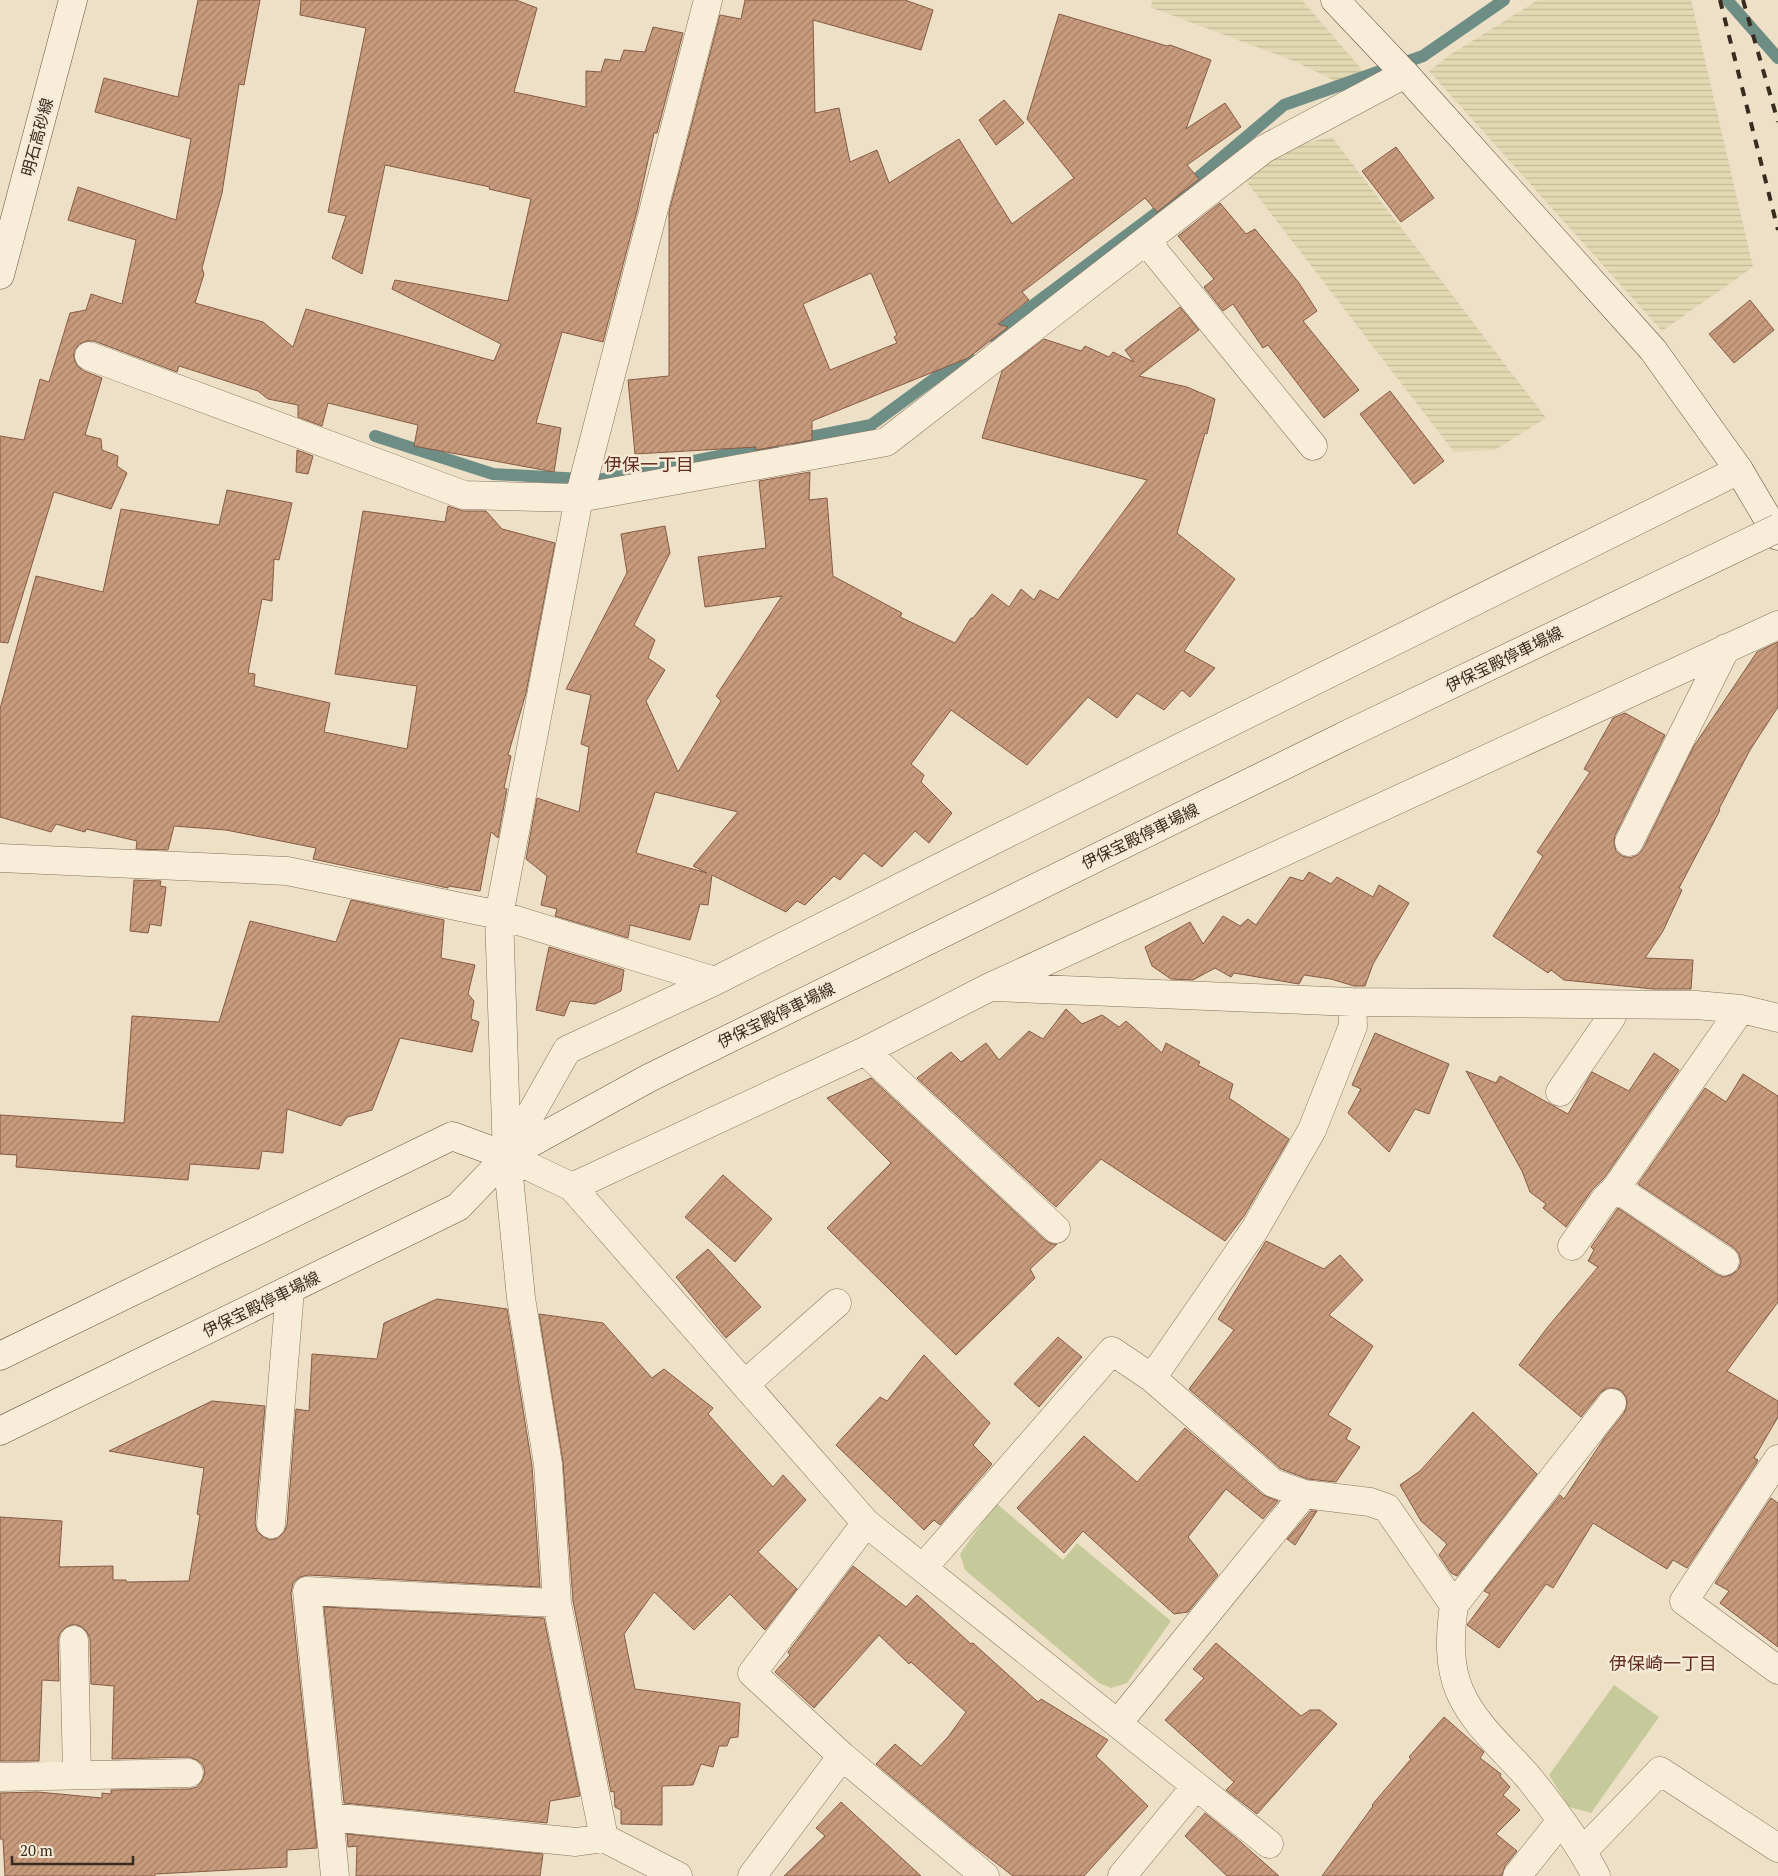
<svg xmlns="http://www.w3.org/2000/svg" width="1778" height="1876" viewBox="0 0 1778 1876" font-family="'PT Serif','Noto Sans JP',serif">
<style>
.farmland{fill:url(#farmland-rules)}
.green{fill:#c6ca9a}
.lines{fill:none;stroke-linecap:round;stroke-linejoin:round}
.stream{stroke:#6e8e85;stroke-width:12}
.building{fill:url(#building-hatch);stroke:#855b43;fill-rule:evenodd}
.street-casing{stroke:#87725c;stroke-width:29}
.secondary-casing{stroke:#69533f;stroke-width:29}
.street{stroke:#f8edd9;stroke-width:28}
.secondary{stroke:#f8edd9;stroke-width:28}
.rail{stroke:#382b1f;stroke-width:4;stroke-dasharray:9 9;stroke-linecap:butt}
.secondary-bridge-casing{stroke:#69533f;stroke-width:29;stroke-linecap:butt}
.secondary-bridge{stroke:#f8edd9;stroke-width:28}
.labels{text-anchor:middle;stroke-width:5;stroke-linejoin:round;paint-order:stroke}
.street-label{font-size:16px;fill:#382b1f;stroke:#f4ead5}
.neighbourhood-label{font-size:18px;fill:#632d21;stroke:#f4ead5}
</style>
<defs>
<pattern id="farmland-rules" width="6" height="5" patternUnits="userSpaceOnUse" patternTransform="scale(1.25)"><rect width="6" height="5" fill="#e2d9b3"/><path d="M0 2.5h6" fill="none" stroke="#c3ba9a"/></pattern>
<pattern id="building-hatch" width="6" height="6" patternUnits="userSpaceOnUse" patternTransform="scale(1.25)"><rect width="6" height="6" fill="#c99b7d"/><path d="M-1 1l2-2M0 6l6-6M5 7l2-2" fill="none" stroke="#a47f66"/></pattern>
</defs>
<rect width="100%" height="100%" fill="#ede0c6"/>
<path class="farmland" d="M1153,0H1302L1363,71L1337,82L1294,61L1150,7Z
M1538,0H1691L1753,267L1662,331L1429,71L1451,54Z
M1332,137L1546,418L1495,450L1454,452L1246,181L1283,148Z"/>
<path class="green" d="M996,1503L1063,1560L1077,1543L1171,1621L1127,1683L1111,1688L1099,1683L965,1570L960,1554Z
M1614,1685L1659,1717L1591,1813L1569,1807L1549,1775Z"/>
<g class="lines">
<path class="stream" d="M1727,0L1778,58
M992,336L1155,214L1284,105L1423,56L1504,0
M375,436L493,474L599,480L773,445
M795,440L871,425L968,354"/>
</g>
<path class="building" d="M198,0H260L244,85L239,84L222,193L202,268L204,274L195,303L263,322L293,347L306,309L494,361L501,344L392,289L395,280L508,301L531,199L489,189L490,187L385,165L362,274L332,258L346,216L328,212L366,28L300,15L301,0H516L537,8L514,92L586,107V71L601,72L605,59L620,61L624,50L645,52L653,27L683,33L657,133H654L637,211L603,342L562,332L536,423L561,428L554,472L414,446L418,425L328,403L322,426L298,417V405L268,399L258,391L179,366L177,372L94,341H87L79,344L74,351V358L77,366L84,371L102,378L85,435L101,439L102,450L118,456L117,466L127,473L111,509L54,492L8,643L0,642V436L24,440L40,379L49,382L70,313L86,310L91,294L122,304L136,240L68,220L78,187L176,220L191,139L95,112L104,78L178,97Z
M745,0H905L933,10L921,50L813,20L815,113L839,108L850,162L877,150L889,183L959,139L1012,224L1074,178L1027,119L1059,14L1167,46L1170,45L1211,60L1186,129L1225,103L1241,127L1187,165L1199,179L1157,212L1145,198L1022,292L1029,300L998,324L1008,327L968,358L812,421V440L756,450V447L635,454L628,380L669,376V212L720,15L741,19ZM871,273L897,335L894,337L897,343L830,370L803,304Z
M1004,100L1024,123L996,145L979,120Z
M1396,147L1434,198L1401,222L1362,171Z
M1220,203L1246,234L1255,229L1299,283L1317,311L1303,321L1359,390L1324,418L1268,345L1263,348L1233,304L1223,311L1204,287L1214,279L1178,236Z
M1750,300L1774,330L1734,363L1709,334Z
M1180,307L1199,330L1139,376L1187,387L1215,399L1207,434L1205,433L1177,533L1235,579L1184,651L1215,668L1190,697L1182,690L1164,710L1137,693L1117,718L1088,697L1027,765L951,710L911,764L924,775L921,782L952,813L929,843L915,831L882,867L864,853L840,880L834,876L805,905L797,901L786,912L712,875L708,905L700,904L690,940L630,925L628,938L555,916L557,909L541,905L547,876L526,859L537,798L579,812L589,747L581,744L591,695L566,689L627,573L621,534L665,526L670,553L634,625L655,640L648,658L665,670L646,701L678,772L721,701L716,696L782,596L705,607L698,557L766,548L759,481L810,472L809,500L827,498L833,576L902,613L900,617L955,643L971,618H973L992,594L1009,607L1021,589L1034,600L1040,590L1058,600L1147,480L982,438L1002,371L1044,339L1081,351L1085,346L1109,357L1113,352L1134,362L1125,350ZM655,792L738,812L693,866L707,873L636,853Z
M1390,391L1444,461L1414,484L1360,414Z
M297,450L313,456L308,474L296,472Z
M227,490L292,503L279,560L274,559L272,601L262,599L248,673L255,674L254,686L330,703L324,732L407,749L417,686L335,674L363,511L445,522L448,506L463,511H486L502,529L555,543L526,693L508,755L511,756L504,788L507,789L498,838L491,832L480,891L448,886V888L313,859L316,848L226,830L174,826L168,850L136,849L137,841L86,829L85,832L56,824L51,832L0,817V709L36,576L103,592L121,509L219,525Z
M1778,642V707L1750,750L1719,809L1720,810L1679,888L1682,890L1663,931L1645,958L1693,960L1691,989H1653L1564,980L1551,970L1548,973L1493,936L1543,856L1537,852L1590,772L1584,769L1613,718L1625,713L1665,735L1615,835L1614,843L1616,851L1622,856L1630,858L1638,855L1643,849L1694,746L1757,652Z
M1309,872L1331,884L1337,877L1373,897L1379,885L1409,903L1373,964L1365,986H1354L1331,979L1304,975L1299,984L1234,973L1231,977L1215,968L1193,980L1171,979L1152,966L1145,947L1190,922L1203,944L1223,916L1240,926L1248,919L1256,925L1290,877L1303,881Z
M134,880L161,881L160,886L166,887L161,926L150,924L148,933L130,931Z
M351,900L444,920L441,958L475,965L468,994L474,1001L471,1019L479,1022L472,1052L400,1038L372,1110L347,1117L341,1126L287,1109L283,1153L262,1151L259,1169L190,1164L188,1180L16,1167L17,1155L0,1154V1115L124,1123L132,1016L219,1022L250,921L336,942Z
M549,947L624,970L621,991L595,1004L570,1001L564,1016L536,1010Z
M1066,1009L1082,1024L1102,1015L1119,1027L1126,1021L1162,1053L1166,1043L1200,1062L1198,1065L1233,1084L1229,1098L1289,1139L1244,1216L1225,1241L1101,1159L1056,1207L917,1078L951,1052L961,1062L986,1043L999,1060L1029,1031L1043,1039Z
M1375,1033L1449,1064L1429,1114L1415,1109L1389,1152L1348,1113L1361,1089L1352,1085Z
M1654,1053L1679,1070L1604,1178L1592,1190L1566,1227L1543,1208L1546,1204L1530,1192L1522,1171L1466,1071L1496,1083L1500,1076L1568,1114L1592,1072L1629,1091Z
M1743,1074L1778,1096V1302L1727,1371L1778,1401V1417L1754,1458L1758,1460L1756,1464L1687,1568L1673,1560L1667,1569L1593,1523L1553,1588L1546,1584L1499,1648L1467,1625L1490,1594L1484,1591L1560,1495L1564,1499L1605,1437L1624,1413L1627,1405L1626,1397L1622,1391L1615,1388H1607L1600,1393L1581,1417L1519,1365L1547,1328L1598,1267L1588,1261L1594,1250L1591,1247L1618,1208L1716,1274L1724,1277L1731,1275L1738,1270L1741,1262L1739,1254L1734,1248L1638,1184L1705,1088L1726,1102Z
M871,1078L1045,1240L1052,1244H1057L1030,1269L1035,1278L956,1355L827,1228L891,1163L827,1098Z
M723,1175L772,1219L735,1262L685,1217Z
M1266,1241L1324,1269L1340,1255L1363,1280L1329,1315L1373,1346L1328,1415L1351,1429L1346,1439L1360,1447L1336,1482L1308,1479L1281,1469L1189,1389L1234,1330L1218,1319Z
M708,1249L761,1307L726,1338L676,1277Z
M437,1299L507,1309L532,1466L540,1587L308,1575L300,1577L293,1583L291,1593L317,1848L287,1850V1867L155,1874V1876H5L3,1839H0V1793L38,1792L102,1798V1793L111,1794V1790L190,1789L197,1787L202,1781L205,1772L203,1765L197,1760L189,1757L112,1759L114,1686L91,1684L90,1639L87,1632L82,1627L74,1624L66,1627L60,1633L58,1640L59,1681L42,1680L39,1761H0V1517L62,1521L59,1567L113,1566V1580H126V1582L189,1581L200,1515L197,1514L204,1468L109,1451L212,1401L265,1406L255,1523L257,1531L263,1537L270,1540L278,1538L284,1532L287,1525L296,1409L309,1411L312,1354L377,1359L384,1323Z
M539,1314L603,1323L652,1378L664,1369L713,1408L708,1414L773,1487L783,1475L806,1500L758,1552L797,1589L765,1630L730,1594L694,1630L654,1592L624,1634L635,1689L740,1703L738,1737L730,1738L727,1746H719L713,1767L701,1764L693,1785L662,1786V1825L621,1824V1810L615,1807L614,1791L611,1792L573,1601L563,1462Z
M1058,1337L1082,1357L1039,1407L1014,1384Z
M924,1355L990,1423L973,1445L992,1464L940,1525L934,1520L924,1530L836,1445L880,1397L887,1401Z
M1473,1412L1537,1474L1457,1576L1451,1573L1439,1555L1447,1544L1421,1521L1400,1485L1420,1471Z
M1185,1428L1263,1495L1278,1501L1263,1519L1226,1489L1188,1537L1218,1575L1188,1612L1174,1614L1083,1531L1064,1553L1017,1508L1084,1436L1137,1482Z
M1771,1498L1778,1503V1647L1720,1603L1729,1591L1715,1583Z
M1311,1511H1317L1295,1545L1287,1539Z
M853,1566L906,1607L917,1595L971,1644L973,1643L1038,1702L1041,1699L1108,1740L1096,1756L1148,1806L1084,1876H1013L970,1843L876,1764L895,1744L921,1766L948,1737L966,1712L911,1662L909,1664L879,1635L814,1708L775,1672L790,1655L788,1652Z
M324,1607L544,1618L580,1796L550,1801L547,1823L344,1803Z
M1216,1643L1301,1716L1310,1710H1320L1337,1724L1257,1814L1226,1790L1234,1782L1165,1720L1204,1678L1193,1669Z
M1444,1717L1484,1752L1480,1758L1501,1774L1500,1776L1510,1787L1503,1795L1520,1810L1496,1834L1517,1851L1505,1866L1502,1876H1322L1373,1806L1372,1805L1411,1759L1409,1757Z
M841,1802L921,1876H784L825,1836L816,1828Z
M1205,1813L1236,1838L1279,1876H1227L1185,1836Z
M347,1834L543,1854L540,1876H356L357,1846L348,1847Z"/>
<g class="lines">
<defs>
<path id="street" d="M1146,241L1313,446
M89,356L464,495L579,498L886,442L1264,149L1405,74
M1629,842L1726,648
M0,858L287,871L499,915L715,981
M994,987L1352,1002L1696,1005L1741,1009L1778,1018
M1352,1002L1353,1026L1312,1130L1255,1229L1152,1378L1273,1483L1304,1494L1370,1502L1387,1508L1454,1605C1450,1634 1448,1665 1460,1692C1475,1726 1506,1751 1529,1778C1554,1809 1578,1841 1596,1876
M865,1051L1056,1229
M1560,1092L1611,1018L1617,1005
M507,1156L567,1050L715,981L996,839L1739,470
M507,1156L572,1187L866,1523L1196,1786L1122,1876
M572,1187L865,1051L990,987L1778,625
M1616,1188L1725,1261
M1572,1246L1605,1199L1616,1188L1741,1009
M745,1384L837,1303
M1778,1459L1684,1601L1778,1670
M866,1523L752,1673L842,1756L985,1876
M271,1524L290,1290
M923,1568L1112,1351L1152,1378
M1454,1605L1612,1403
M74,1640L77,1775
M1118,1723L1304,1494
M0,1777L189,1773
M1196,1786L1269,1844
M330,1817L576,1842L604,1838
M1583,1851L1660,1771L1778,1848
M335,1876L307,1591L557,1603
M678,1876L604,1838L557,1603L548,1464L521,1298L507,1156L499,915L579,498L708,0
M752,1876L842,1756
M1517,1876L1561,1821"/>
<path id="secondary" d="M1335,0L1405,74L1653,350L1739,470L1778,536
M0,275L73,0
M0,1356L452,1136L507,1156
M0,1431L458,1207L507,1156L649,1078L1346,735"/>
</defs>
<use href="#street" class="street-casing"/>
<use href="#secondary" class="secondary-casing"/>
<use href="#street" class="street"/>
<use href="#secondary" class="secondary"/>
<path class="rail" d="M1720,0L1778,230
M1743,0L1778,122"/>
<defs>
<path id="secondary-bridge" d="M1346,735L1778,528"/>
</defs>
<use href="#secondary-bridge" class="secondary-bridge-casing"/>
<use href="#secondary-bridge" class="secondary-bridge"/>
</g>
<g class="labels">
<g class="street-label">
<text transform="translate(37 137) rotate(-75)" y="6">明石高砂線</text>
<text transform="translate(1504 659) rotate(-26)" y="6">伊保宝殿停車場線</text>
<text transform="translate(1140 836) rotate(-26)" y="6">伊保宝殿停車場線</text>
<text transform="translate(776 1015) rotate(-26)" y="6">伊保宝殿停車場線</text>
<text transform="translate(261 1304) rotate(-26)" y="6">伊保宝殿停車場線</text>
</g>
<g class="neighbourhood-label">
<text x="649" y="471">伊保一丁目</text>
<text x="1663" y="1670">伊保崎一丁目</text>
</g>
</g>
<path d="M12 1856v8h121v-8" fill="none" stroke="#382b1f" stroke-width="2.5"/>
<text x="20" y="1856" font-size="15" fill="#382b1f" stroke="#f4ead5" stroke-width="4" paint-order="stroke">20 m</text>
</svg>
